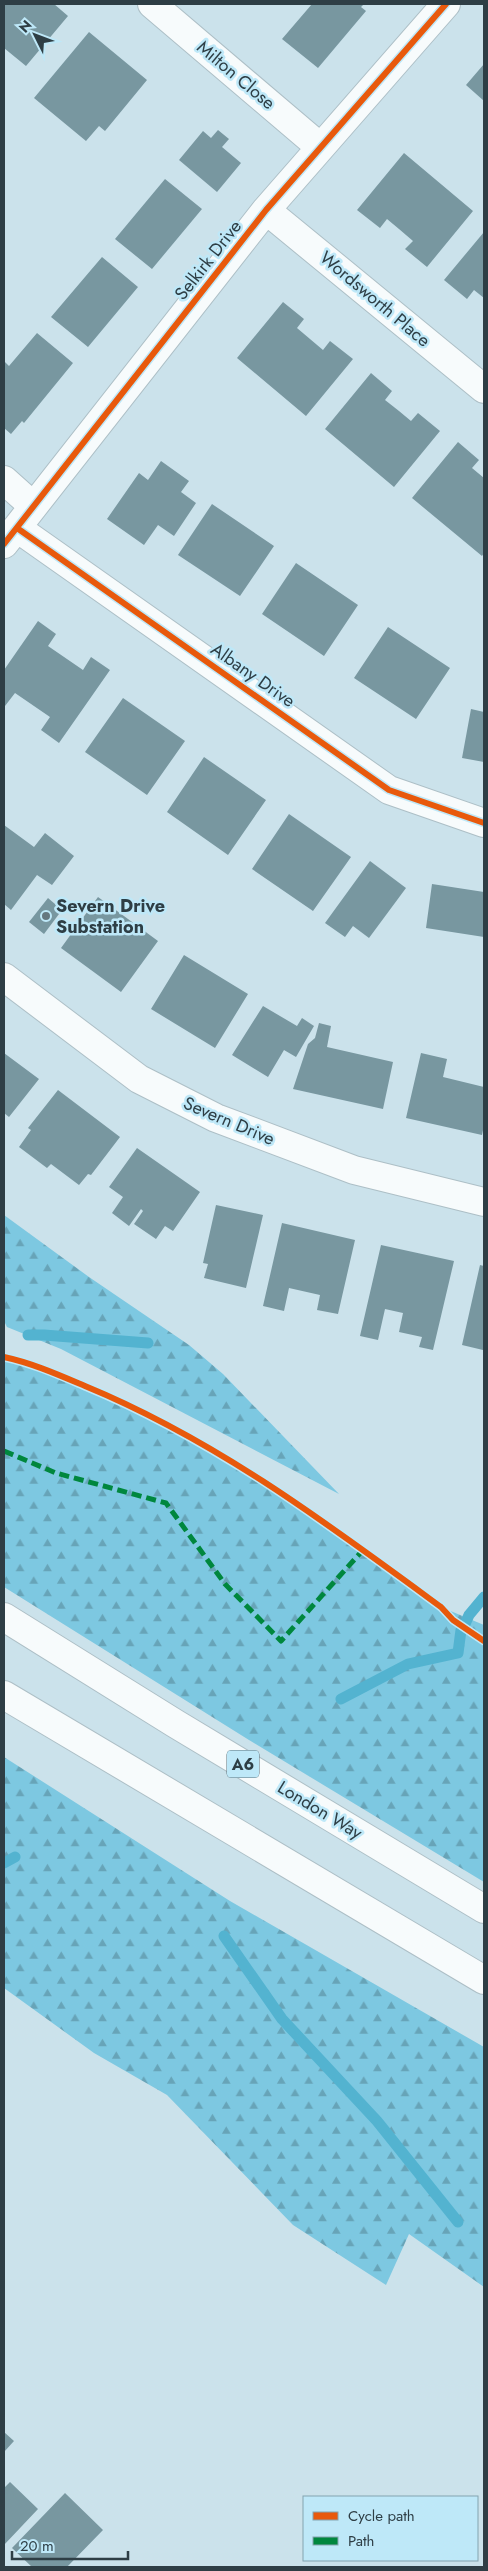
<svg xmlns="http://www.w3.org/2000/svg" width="488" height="2571" viewBox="0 0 488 2571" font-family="Jost,sans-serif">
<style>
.forest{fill:url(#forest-firs)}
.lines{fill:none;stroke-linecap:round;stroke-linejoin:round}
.stream{stroke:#53b3d0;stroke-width:11}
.building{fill:#7897a0}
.street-casing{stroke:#adbfc6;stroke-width:30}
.highway-casing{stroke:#adbfc6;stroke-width:30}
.street{stroke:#f7fbfc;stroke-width:28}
.highway{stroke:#f7fbfc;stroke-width:28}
.quiet{stroke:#00873e;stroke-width:5;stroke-dasharray:10 5;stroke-linecap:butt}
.cycleway-casing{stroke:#bee8f8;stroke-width:9}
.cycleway{stroke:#e8590c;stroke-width:6}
.poi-dot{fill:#65777f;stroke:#bee8f8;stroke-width:2}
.labels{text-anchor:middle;stroke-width:5;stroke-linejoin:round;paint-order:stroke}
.shield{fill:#bee8f8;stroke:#59717b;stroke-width:1}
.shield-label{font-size:16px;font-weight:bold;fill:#2e3e45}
.street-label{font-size:18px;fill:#2e3e45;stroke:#bee8f8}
.poi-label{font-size:18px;font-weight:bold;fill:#2e3e45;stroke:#bee8f8;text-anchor:start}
</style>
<defs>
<pattern id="forest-firs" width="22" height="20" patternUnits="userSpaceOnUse" patternTransform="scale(1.25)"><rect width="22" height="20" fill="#7dc8e1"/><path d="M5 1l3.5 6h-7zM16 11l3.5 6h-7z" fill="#67a4b8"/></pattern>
</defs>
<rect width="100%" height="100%" fill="#cbe2eb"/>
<path class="forest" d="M4,1215L89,1277L189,1345L223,1374L339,1494L61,1349L7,1327L4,1321Z
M4,1357L23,1361L128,1404L224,1455L330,1525L441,1607L484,1625V1882L249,1740L4,1587Z
M4,1757L230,1901L484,2047V2287L409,2234L386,2285L293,2225L167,2095L94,2053L4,1988Z"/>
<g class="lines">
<path class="stream" d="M28,1335H44L148,1343
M465,1624L469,1615L484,1597
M341,1699L408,1664L458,1653L461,1630
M4,1863L15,1857
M224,1936L282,2019L377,2121L458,2222"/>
</g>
<path class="building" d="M4,4H54L68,16L26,66L4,48Z
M312,4H364L361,7L366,11L318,68L282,39Z
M89,32L147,80L105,131L99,126L86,141L34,98Z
M484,64V101L466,85Z
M218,130L229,139L222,147L241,163L217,192L179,160L203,131L211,138Z
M404,153L473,211L427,267L405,249L413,241L399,229L387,219L380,228L357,210Z
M165,179L202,209L152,269L115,239Z
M484,232V298L474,290L467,299L444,280Z
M102,257L138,287L88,347L51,317Z
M283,302L304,319L297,328L323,350L330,341L353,359L306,416L237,358Z
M37,333L73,363L24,423L22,421L11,434L4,428V361L9,366Z
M371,373L392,391L385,400L399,411L411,421L418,413L440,431L394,487L325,429Z
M458,442L479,460L472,468L484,478V553L482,556L412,498Z
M161,461L189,481L181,492L196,503L174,536L158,525L144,545L107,519L139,473L148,480Z
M212,504L274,546L240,596L178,555Z
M296,563L358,605L324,656L262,614Z
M38,621L56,634L48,646L83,670L91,657L110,670L59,743L41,730L50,717L15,693L5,706L4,705V670Z
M388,627L450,668L416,719L354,678Z
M123,698L185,741L147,795L85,752Z
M471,709L484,712V762L462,758Z
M204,757L266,800L228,855L167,812Z
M289,814L351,857L313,911L252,869Z
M4,825L34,847L45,833L74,856L52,885L37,875L11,910L4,904Z
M370,861L406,888L369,938L353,926L345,937L325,923Z
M432,884L484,892V937L426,928Z
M98,897L158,941L121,992L61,948Z
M48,898L62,910L44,934L29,922Z
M184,955L248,994L215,1048L151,1009Z
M263,1006L297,1026L302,1018L314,1026L296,1057L284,1050L268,1077L232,1055Z
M319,1023L331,1026L327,1047L393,1062L383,1109L293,1089L308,1044L315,1038Z
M4,1053L39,1079L9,1117L4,1113Z
M421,1053L447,1059L443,1077L484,1087V1125L482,1135L406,1118Z
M58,1090L120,1137L91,1175L88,1174L79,1185L51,1164L47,1168L19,1147L31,1130L28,1128Z
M137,1148L200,1192L173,1231L165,1226L156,1239L134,1224L143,1211L141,1209L129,1226L112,1213L123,1197L109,1187Z
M216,1205L263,1215L246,1288L204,1278L208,1264L203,1263Z
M282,1223L355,1240L338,1314L317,1310L320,1295L289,1288L284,1311L263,1306Z
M381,1245L454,1261L433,1350L419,1347L422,1337L399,1332L403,1313L385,1309L378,1340L360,1336Z
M480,1265L484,1266L483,1350L462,1345Z
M4,2432L14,2441L4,2452Z
M10,2482L38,2509L4,2545V2488Z
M65,2493L103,2530L67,2567H32L12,2548Z"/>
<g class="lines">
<defs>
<path id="street" d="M152,4L320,147
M266,210L484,389
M4,480L33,506
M17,528L389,790L484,823
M4,544L266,210L446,4
M4,977L139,1079L216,1118L354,1170L484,1202"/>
<path id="highway" d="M4,1617L176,1724L484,1909
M4,1695L484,1980"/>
</defs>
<use href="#street" class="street-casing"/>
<use href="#highway" class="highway-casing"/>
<use href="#street" class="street"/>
<use href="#highway" class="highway"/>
<path class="quiet" d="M4,1451L56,1473L166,1503L225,1584L281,1641L363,1550"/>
<defs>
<path id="cycleway" d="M17,528L389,790L484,823
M4,544L266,210L446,4
M4,1357C32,1363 59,1375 85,1386C216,1440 328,1524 441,1607L453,1620L484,1641"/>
</defs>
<use href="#cycleway" class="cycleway-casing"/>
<use href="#cycleway" class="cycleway"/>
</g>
<circle class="poi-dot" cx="46" cy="916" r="5"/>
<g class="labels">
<rect class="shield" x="227" y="1750.5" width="32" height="27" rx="4"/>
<g class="shield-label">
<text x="243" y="1770">A6</text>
</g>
<g class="street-label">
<text transform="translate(236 75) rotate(40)" y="6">Milton Close</text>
<text transform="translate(208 260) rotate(-52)" y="6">Selkirk Drive</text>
<text transform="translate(375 299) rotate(40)" y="6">Wordsworth Place</text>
<text transform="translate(253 675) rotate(35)" y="6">Albany Drive</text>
<text transform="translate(229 1121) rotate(23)" y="6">Severn Drive</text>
<text transform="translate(320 1810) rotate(31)" y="6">London Way</text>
</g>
<g class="poi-label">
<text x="56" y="912">Severn Drive<tspan x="56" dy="21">Substation</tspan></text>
</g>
</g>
<rect width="488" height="2571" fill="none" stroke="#2e3e45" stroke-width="10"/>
<rect x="303" y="2496" width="175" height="65" fill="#bee8f8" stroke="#84a4b0"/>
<rect x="313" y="2512" width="25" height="8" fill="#e8590c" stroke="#84a4b0"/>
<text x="348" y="2521" font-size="15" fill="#2e3e45">Cycle path</text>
<rect x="313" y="2537" width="25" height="8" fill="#00873e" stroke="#84a4b0"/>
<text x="348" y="2546" font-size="15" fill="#2e3e45">Path</text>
<g transform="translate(35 35) rotate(312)" stroke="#bee8f8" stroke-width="4" paint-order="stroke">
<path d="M0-4L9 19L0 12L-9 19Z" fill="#2e3e45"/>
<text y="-8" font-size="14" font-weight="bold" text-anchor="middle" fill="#2e3e45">N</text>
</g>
<path d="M12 2551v8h116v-8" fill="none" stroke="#2e3e45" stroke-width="2.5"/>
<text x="20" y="2551" font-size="15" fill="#2e3e45" stroke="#bee8f8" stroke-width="4" paint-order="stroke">20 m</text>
</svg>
